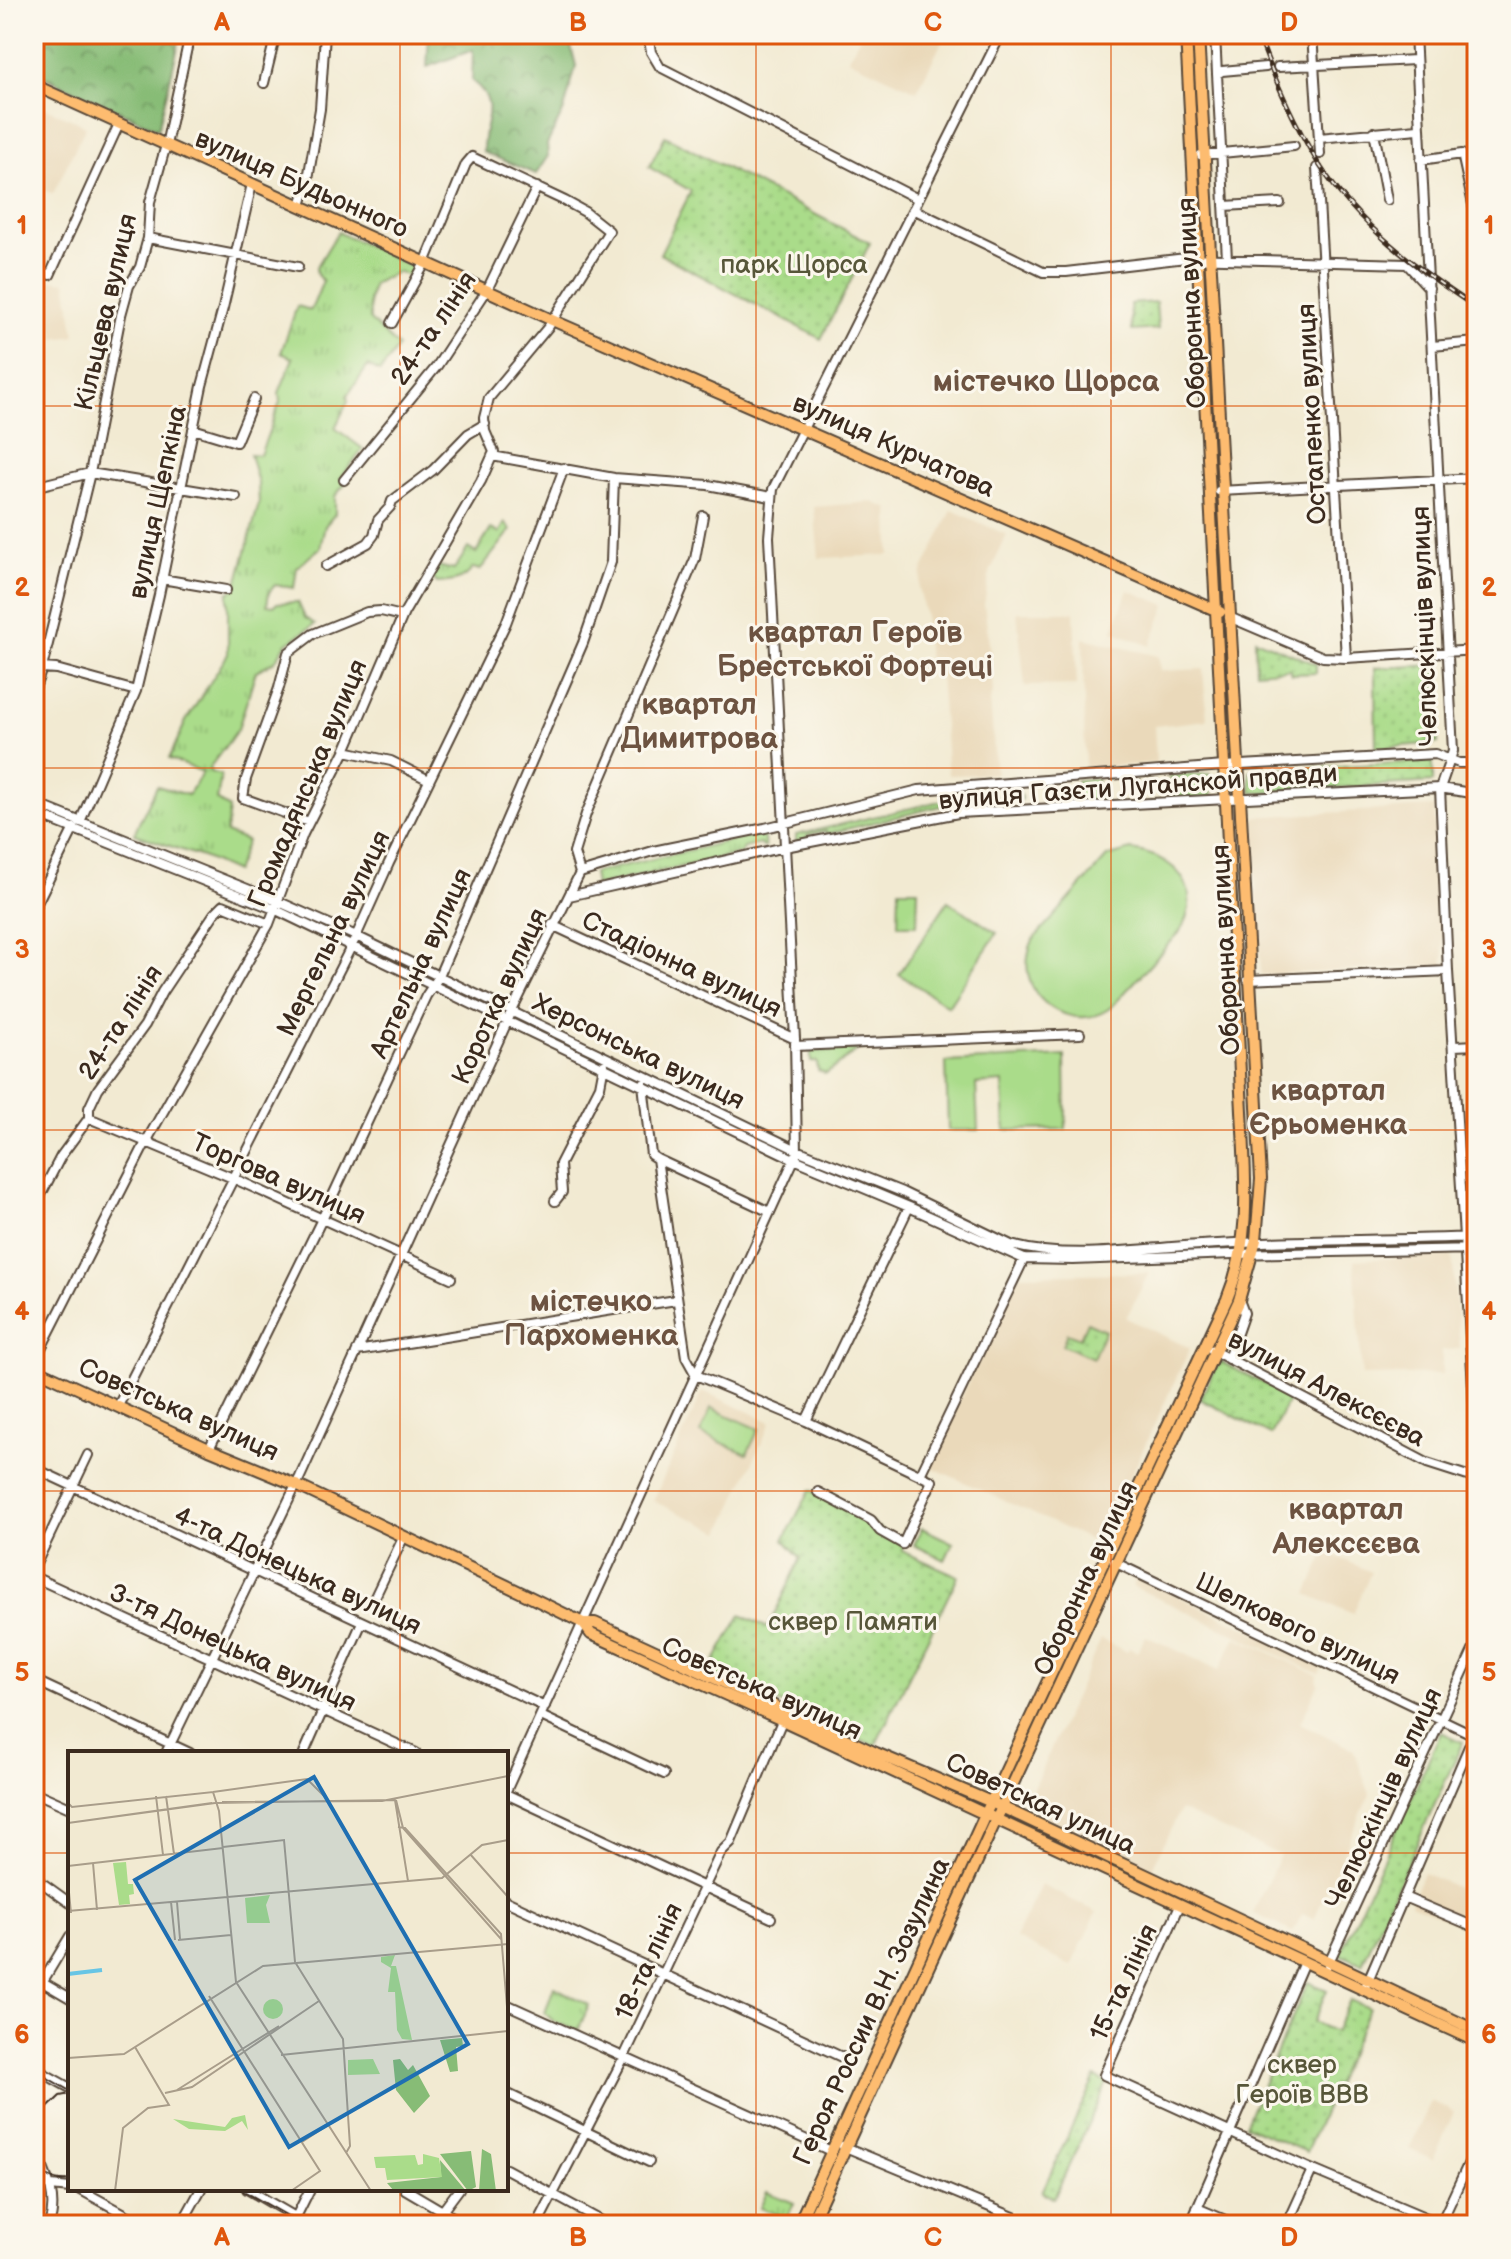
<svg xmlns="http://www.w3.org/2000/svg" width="1511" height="2259" viewBox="0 0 1511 2259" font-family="'Balsamiq Sans',sans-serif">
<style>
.built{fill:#ead9ba}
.grass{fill:url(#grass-tufts);stroke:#728354;stroke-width:2}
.forest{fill:url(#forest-crowns);stroke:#61734a;stroke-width:2}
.park{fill:url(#park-dots);stroke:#728354;stroke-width:2}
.pitch{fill:#aadc8a;stroke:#728354;stroke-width:2}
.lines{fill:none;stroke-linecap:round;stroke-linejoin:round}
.minor-casing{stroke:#564739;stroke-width:12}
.major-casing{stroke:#564739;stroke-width:14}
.minor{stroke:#fff;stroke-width:8}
.major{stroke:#fdbc70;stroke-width:10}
.tram{stroke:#3b2a1e;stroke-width:2}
.rail-casing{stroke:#3b2a1e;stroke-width:5}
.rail{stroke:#fbf7ec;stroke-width:2;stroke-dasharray:6;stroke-linecap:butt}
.grid{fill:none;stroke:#df570d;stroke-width:2;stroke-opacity:0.55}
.labels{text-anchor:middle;stroke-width:6;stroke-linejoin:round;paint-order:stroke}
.street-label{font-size:26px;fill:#3b2a1e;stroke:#fbf7ec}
.park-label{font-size:26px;fill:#575639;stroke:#fbf7ec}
.quarter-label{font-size:30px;font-weight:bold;fill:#6d5341;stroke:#fbf7ec}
.inset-river{fill:none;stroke:#67c5e5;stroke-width:4}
.inset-road{fill:none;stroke:#a99d8a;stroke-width:2}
.view{fill:#1f6fb2;fill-opacity:0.15;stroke:#1f6fb2;stroke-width:4}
.inset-edge{fill:none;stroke:#3b2a1e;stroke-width:4}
.neatline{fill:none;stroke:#df570d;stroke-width:3}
.grid-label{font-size:26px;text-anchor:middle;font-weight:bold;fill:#df570d}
</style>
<defs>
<pattern id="grass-tufts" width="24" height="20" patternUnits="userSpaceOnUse" patternTransform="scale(2)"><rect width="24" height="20" fill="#aadc8a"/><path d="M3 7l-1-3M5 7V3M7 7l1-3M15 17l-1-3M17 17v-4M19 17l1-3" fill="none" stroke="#93bd77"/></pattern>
<pattern id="forest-crowns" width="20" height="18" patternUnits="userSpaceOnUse" patternTransform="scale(2)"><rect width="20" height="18" fill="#87bc76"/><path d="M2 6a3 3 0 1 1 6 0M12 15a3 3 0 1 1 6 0" fill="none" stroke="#709960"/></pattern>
<pattern id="park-dots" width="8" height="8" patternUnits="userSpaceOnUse" patternTransform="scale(2)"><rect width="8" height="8" fill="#aadc8a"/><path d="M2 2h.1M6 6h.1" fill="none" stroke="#93bd77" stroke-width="1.8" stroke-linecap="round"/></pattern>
</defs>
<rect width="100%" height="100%" fill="#fbf7ec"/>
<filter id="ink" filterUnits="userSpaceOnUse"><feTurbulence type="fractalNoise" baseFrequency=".0125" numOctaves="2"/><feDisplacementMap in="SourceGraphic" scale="16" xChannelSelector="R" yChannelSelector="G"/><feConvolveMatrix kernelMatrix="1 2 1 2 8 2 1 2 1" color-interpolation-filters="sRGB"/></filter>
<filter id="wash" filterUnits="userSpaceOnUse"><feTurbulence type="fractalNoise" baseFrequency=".006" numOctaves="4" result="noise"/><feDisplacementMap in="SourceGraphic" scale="32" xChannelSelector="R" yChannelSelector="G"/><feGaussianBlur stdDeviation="1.8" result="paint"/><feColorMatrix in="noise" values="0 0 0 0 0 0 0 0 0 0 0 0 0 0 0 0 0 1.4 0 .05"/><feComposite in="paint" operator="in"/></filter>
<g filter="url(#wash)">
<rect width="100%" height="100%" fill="#f2ead2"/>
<path class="built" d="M861,34H929L943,40L917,91L848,59Z
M34,103L86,126L53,194L34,186Z
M41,279L66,282L75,336L55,339Z
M34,282L41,286L47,323L34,327Z
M872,502L889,509L890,555L819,558L814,507Z
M952,510L1007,535L990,572L984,604L991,659L947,662L991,661L993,693L990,700L996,774L948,775L939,663H928L925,616L919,587L922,572Z
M1128,590L1166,605L1150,646L1113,631Z
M1017,612H1074L1077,685L1025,686Z
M1083,638L1158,656L1161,671L1203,669L1207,720L1154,726L1156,763L1085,768Z
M1434,807L1444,965L1261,975L1252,817Z
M1452,1255L1460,1349L1442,1350V1374L1362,1376L1354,1260Z
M1149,1273L1126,1318L1190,1348L1099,1544L929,1466L1019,1275Z
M703,1391L771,1422L721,1532L653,1501Z
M1326,1552L1371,1572L1353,1614L1307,1594Z
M1137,1577L1323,1664L1319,1674L1132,1586Z
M1146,1636L1219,1670L1236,1637L1317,1675L1318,1685L1300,1723L1353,1749L1370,1794L1314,1919L1302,1914L1293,1932L1253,1913L1280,1855L1180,1810L1151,1870L1032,1812L1029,1797L1101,1639L1127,1652L1129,1648L1137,1652Z
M1423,1873L1477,1896V1933L1410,1903Z
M1041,1885L1097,1912L1071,1966L1015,1938Z
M1431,2101L1454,2112L1433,2160L1409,2149Z"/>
<path class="grass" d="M338,232L418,269L413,277L397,272L373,284L369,300L370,320L398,347L380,372L368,366L347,396L348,401L335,428L363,449L340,479L345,484L335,496V514L325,526L320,548L297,567L294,588L275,585L269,592L267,605L274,606L277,603L298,602L305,618L315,624L286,644L275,661L256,671L238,729L210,767V772L221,775L217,800L229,809L226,833L247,841L235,872L205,858L135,834L136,829L157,786L188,795L203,772L169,759L186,721L228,654V593L236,588L259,503L258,483L250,454L260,455L280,402L279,393L293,358L281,353L297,306L311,310L323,281L317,275L316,268Z
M505,523L511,530L480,570L473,568C464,581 453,582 437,583L432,577L438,566L454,570L468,548L476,553L491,529L499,533Z
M1021,794V800L941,806L826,834V831L808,835L806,840L796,842V835L941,801Z
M763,833L765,847H762L760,844L744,848L741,853L595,886L593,873Z
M859,1049L826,1074L818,1070L817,1062H811V1051Z
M554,1987L589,2005L578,2031L553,2021L545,2013Z
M767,2192L794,2203L787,2218L760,2208Z"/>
<path class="forest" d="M34,34H181L158,129L34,72Z
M429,34H568L576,66L564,110L547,144L548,156L536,174L483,152C482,121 502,104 472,81L473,50L427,67Z"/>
<path class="park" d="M665,136L870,243L821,339L660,254L691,191L649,167Z
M1156,302L1158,329L1132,331L1130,304Z
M1255,639L1316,664V673L1292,674L1290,669L1256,672Z
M1436,665L1438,743L1376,748L1375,668Z
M1433,761V782L1251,793L1250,771Z
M1210,774L1212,797L1171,799L1170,776Z
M1097,779L1099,803L1078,805L1076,780Z
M1087,1322L1105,1330L1093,1358L1062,1345L1067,1333L1080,1338Z
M1219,1361L1290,1397L1271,1435L1200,1399Z
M810,1490L857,1513L903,1545L902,1551L958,1576L875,1746L709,1671L741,1615L768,1628L801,1558L784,1540Z
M1441,1732L1463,1742L1362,1964L1340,1954Z
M1308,1982L1327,1990L1313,2022L1335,2032L1350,2000L1369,2008L1306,2152L1245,2125Z
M1095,2077L1107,2083L1054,2198L1042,2192Z"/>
<path class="pitch" d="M1131,850C1176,856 1206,889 1179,933C1162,951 1146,970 1129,988C1122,995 1115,1005 1107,1010C1083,1025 1052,1015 1036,993C1025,977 1025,957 1033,940L1107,857Z
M899,889H918L917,925H898Z
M948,901L997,933L948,1006L899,974Z
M1065,1056L1066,1129L1005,1130L1003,1082L976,1084L978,1130H948L946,1062Z
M711,1408L759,1429L747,1454L700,1433Z
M922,1528L953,1543L945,1560L914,1545Z"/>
</g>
<g filter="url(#ink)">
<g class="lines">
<defs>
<path id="minor" d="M648,34L651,52L660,67L918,199
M1215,34L1217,74
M1312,34L1320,154
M1415,34L1453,751L1440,788L1448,971L1477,1454
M1278,67L1415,60
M264,83L276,34
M1374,132L1387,200
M1319,138L1418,129
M1201,155L1294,146
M1421,160L1462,154L1477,223
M1317,168L1346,658
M301,206L307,185L320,109L325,34
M1224,206L1280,203
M913,209L1043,272H1066L1186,258L1407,264L1429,288
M148,238L298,267
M1227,259L1217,74L1222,71L1266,67
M34,269L50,275L119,124
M1432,346L1477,342
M193,429L236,442L254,399
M492,456L614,478L708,485L771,497
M344,480L437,366L487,290L537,187
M34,487L90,473L236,497
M1219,491L1477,478
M326,566L368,543L374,535L378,520L390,507L392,501L433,470L468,434L485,424
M162,579L226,590
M1229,617L1323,657L1346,658L1477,650
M42,668L56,669L136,691
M34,691L42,668L90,473L121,315L129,286L140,267L148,238L150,202L166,145L190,34
M345,751L391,761L429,780
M34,803L277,901L356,936L797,1150L902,1192L1011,1245C1072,1261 1139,1248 1201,1245C1293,1239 1385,1241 1477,1237
M34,813L274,909L794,1159L909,1207L1024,1259L1073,1260L1233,1254L1477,1249
M80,822L136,691L159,595L202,386L223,308L252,184
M309,822L243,798L246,779L279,688L288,653L313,634L367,612L381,611L402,616
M580,873L653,851L765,828L919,790L1224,766L1435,754L1459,763H1477
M569,896L785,847L958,813L1440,788L1477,794
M34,909L74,828
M552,925L795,1039
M1248,980L1448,971
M795,1046L1080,1034
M1454,1046L1477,1045
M643,1084L651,1155L657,1159L686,1357L696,1375L806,1421L932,1481L903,1544L880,1531L871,1520L818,1492
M89,1118L235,1179L451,1278
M657,1159L770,1212
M555,1201L562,1192L560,1164L600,1086L604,1065
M34,1208L61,1156L89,1118V1108L98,1089L145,1025L162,992L214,914L223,905L269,924
M1212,1350L1427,1463L1477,1479
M357,1351L676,1300
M1228,1359L1244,1313L1239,1300
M34,1362L146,1142L269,924L303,834L345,751L404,613L481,481L494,452L485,431L484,418L489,398L549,326L609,231L585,212L565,201L472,157L466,164L425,263L392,323
M118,1406L354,941L389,863L506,623L564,468
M806,1421L909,1207
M209,1449L322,1219L426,996L438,978L583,643L611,562L614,478
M34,1468L545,1707
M920,1475L1024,1259
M1114,1562L1474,1735
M34,1568L88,1455
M34,1577L416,1753
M373,1601L404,1536
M34,1680L190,1753
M541,1716L664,1774
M166,1753L300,1477L512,1011L580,873L574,853L586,814L695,559L703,516
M304,1753L362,1622
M506,1791L797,1153L795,1039L769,537L773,489L1001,34
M34,1792L70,1808
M506,1794L771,1918
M34,1877L70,1903
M1404,1897L1477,1928
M506,1901L846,2059
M1180,1905L1104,2075L1306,2167L1441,2224
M1328,1964L1477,1642
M34,1977L70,1998
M1366,1985L1477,1728
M34,1996L70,1936
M506,2004L831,2151
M34,2068L70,2088
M506,2093L649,2162
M843,2146L1033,2225
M34,2147C45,2173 59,2196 49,2225
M506,2169L609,2225
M51,2186L70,2188
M79,2189L145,2225
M247,2189L309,2225
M405,2189L466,2225
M1197,2208L1237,2225
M296,2217L310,2189
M181,2225L201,2189
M432,2225L459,2189
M537,2225L623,2059L721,1852L731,1842L784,1716
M1190,2225L1304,1962
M1287,2225L1312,2170
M1440,2225L1477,2145"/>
<path id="major" d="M34,85L552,320L1220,612
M34,1368L209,1449L296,1485L522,1593L583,1623L591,1634L782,1720L1477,2042
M583,1623H595L876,1753L991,1802L1477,2031
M798,2225L985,1815L1227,1299C1250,1243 1246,1189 1243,1130L1186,34
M810,2225L996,1820L1239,1300L1256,1240L1261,1179L1198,34"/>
</defs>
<use href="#minor" class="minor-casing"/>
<use href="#major" class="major-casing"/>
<use href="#minor" class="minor"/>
<use href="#major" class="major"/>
<path class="tram" d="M34,2070L70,2091
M34,2121L60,2096L70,2094
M34,2164C44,2176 54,2182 70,2180
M240,2189L304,2225"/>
<defs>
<path id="rail" d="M1258,34C1274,78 1294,123 1318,163C1357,224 1417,269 1477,308"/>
</defs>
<use href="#rail" class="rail-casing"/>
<use href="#rail" class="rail"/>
</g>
</g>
<path class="grid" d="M400,34V1753M756,34V2225M1111,34V2225M34,406H1477M34,768H1477M34,1130H1477M34,1491H1477M34,1853H70M506,1853H1477M400,2189V2225"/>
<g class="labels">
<g class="street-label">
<text transform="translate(302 183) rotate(24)" y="9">вулиця Будьонного</text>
<text transform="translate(1191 303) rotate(-93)" y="9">Оборонна вулиця</text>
<text transform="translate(105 312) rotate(-77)" y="9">Кільцева вулиця</text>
<text transform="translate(433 328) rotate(-56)" y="9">24-та лінія</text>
<text transform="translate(1311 414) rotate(-93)" y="9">Остапенко вулиця</text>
<text transform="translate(894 445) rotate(24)" y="9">вулиця Курчатова</text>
<text transform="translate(157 502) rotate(-78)" y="9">вулиця Щепкіна</text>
<text transform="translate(1424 626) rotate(-92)" y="9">Челюскінців вулиця</text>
<text transform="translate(307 783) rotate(-67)" y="9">Громадянська вулиця</text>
<text transform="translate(1138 786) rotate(-4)" y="9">вулиця Газєти Луганской правди</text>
<text transform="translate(333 933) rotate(-64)" y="9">Мергельна вулиця</text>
<text transform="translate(1225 950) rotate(-93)" y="9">Оборонна вулиця</text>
<text transform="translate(420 963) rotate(-65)" y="9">Артельна вулиця</text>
<text transform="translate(682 964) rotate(25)" y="9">Стадіонна вулиця</text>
<text transform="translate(499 996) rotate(-65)" y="9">Коротка вулиця</text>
<text transform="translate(120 1022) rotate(-57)" y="9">24-та лінія</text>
<text transform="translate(639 1051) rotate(26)" y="9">Херсонська вулиця</text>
<text transform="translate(279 1178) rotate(24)" y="9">Торгова вулиця</text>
<text transform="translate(1327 1388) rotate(28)" y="9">вулиця Алексєєва</text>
<text transform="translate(179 1409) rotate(24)" y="9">Совєтська вулиця</text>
<text transform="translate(298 1570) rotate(25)" y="9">4-та Донецька вулиця</text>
<text transform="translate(1085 1578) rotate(-65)" y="9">Оборонна вулиця</text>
<text transform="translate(1298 1628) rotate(26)" y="9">Шелкового вулиця</text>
<text transform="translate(233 1647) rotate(25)" y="9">3-тя Донецька вулиця</text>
<text transform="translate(762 1688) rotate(24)" y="9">Совєтська вулиця</text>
<text transform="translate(1383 1798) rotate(-65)" y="9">Челюскінців вулиця</text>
<text transform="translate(1041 1803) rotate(25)" y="9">Советская улица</text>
<text transform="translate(648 1961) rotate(-65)" y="9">18-та лінія</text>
<text transform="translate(1123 1982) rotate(-65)" y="9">15-та лінія</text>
<text transform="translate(871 2011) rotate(-65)" y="9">Героя России В.Н. Зозулина</text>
</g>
<g class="park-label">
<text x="794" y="273">парк Щорса</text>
<text x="853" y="1630">сквер Памяти</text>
<text x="1302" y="2073">сквер<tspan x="1302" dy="30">Героїв ВВВ</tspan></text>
</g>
<g class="quarter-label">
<text x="1046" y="391">містечко Щорса</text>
<text x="855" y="642">квартал Героїв<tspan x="855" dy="34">Брестської Фортеці</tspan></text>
<text x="699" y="714">квартал<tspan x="699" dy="34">Димитрова</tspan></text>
<text x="1328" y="1100">квартал<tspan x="1328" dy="34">Єрьоменка</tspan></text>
<text x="591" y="1311">містечко<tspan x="591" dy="34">Пархоменка</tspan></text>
<text x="1346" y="1519">квартал<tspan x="1346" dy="34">Алексєєва</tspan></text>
</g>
</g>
<g transform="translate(68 1751)">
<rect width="440" height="440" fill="#f2ead2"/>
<path d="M327,204L323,215H328L344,289L334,288L329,279L327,241H320L323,217L313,211V206ZM177,364L180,379L174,370L157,380L121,378L105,368L157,376L164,367Z" fill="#aadc8a"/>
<path d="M394,287L395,295L388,296L390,320L382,321L372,289ZM332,308L340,319L345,314L362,345L346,362L328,339L325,309ZM414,398L423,403L428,440H411ZM403,400L408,436L400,440L372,403ZM372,409L398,440H326L319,432L373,426Z" fill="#87bc76"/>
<path d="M355,403L371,407L374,426L319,429L317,417H308L306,406L347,404L350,414L355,413Z" fill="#aadc8a"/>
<path d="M58,111L60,133H65L66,143L61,144L62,153L51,154L45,112ZM202,144L198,154L202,172H179L177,147ZM305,308L312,323L280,324V309Z" fill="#aadc8a"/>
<path d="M195 258a10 10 0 1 1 20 0a10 10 0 1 1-20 0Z" fill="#aadc8a"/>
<path class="inset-river" d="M0,223L34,219"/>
<path class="inset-road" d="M145,41L239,28L261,50M88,45L95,104M98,45L106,103M328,49L335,77L433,188M154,51L314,50L440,25M0,52L4,56L145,41L151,60L168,231L303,440M147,52L327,49L340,130M0,72L147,52M0,72L144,52M330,76L337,77L433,183L440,268M155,96L216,89L227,211L275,288L282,395L278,402M402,103L440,146M25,112L29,159M0,115L155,97M0,131L3,162M103,151L107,189M109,151L112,188M0,160L374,127L414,94L440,89M110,189L163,184M141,245L252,420L223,440M213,304L440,280M0,307L56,303L195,215L440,193M109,339L211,275M97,342L124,336L251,250M234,391L260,374M47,440L55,377L80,357L101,354L67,296"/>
<path class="view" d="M246,26L400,293L221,396L67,129Z"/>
<rect width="440" height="440" class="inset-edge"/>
</g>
<rect width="1511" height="2259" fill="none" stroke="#fbf7ec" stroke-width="88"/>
<rect x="44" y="44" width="1423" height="2171" class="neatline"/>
<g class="grid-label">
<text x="222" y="31">A</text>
<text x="578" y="31">B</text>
<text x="933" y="31">C</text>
<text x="1289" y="31">D</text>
<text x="22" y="234">1</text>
<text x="1489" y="234">1</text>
<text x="22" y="596">2</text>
<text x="1489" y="596">2</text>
<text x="22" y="958">3</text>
<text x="1489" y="958">3</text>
<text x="22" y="1320">4</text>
<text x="1489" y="1320">4</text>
<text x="22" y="1681">5</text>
<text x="1489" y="1681">5</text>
<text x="22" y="2043">6</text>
<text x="1489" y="2043">6</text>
<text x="222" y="2246">A</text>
<text x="578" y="2246">B</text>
<text x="933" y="2246">C</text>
<text x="1289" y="2246">D</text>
</g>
</svg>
